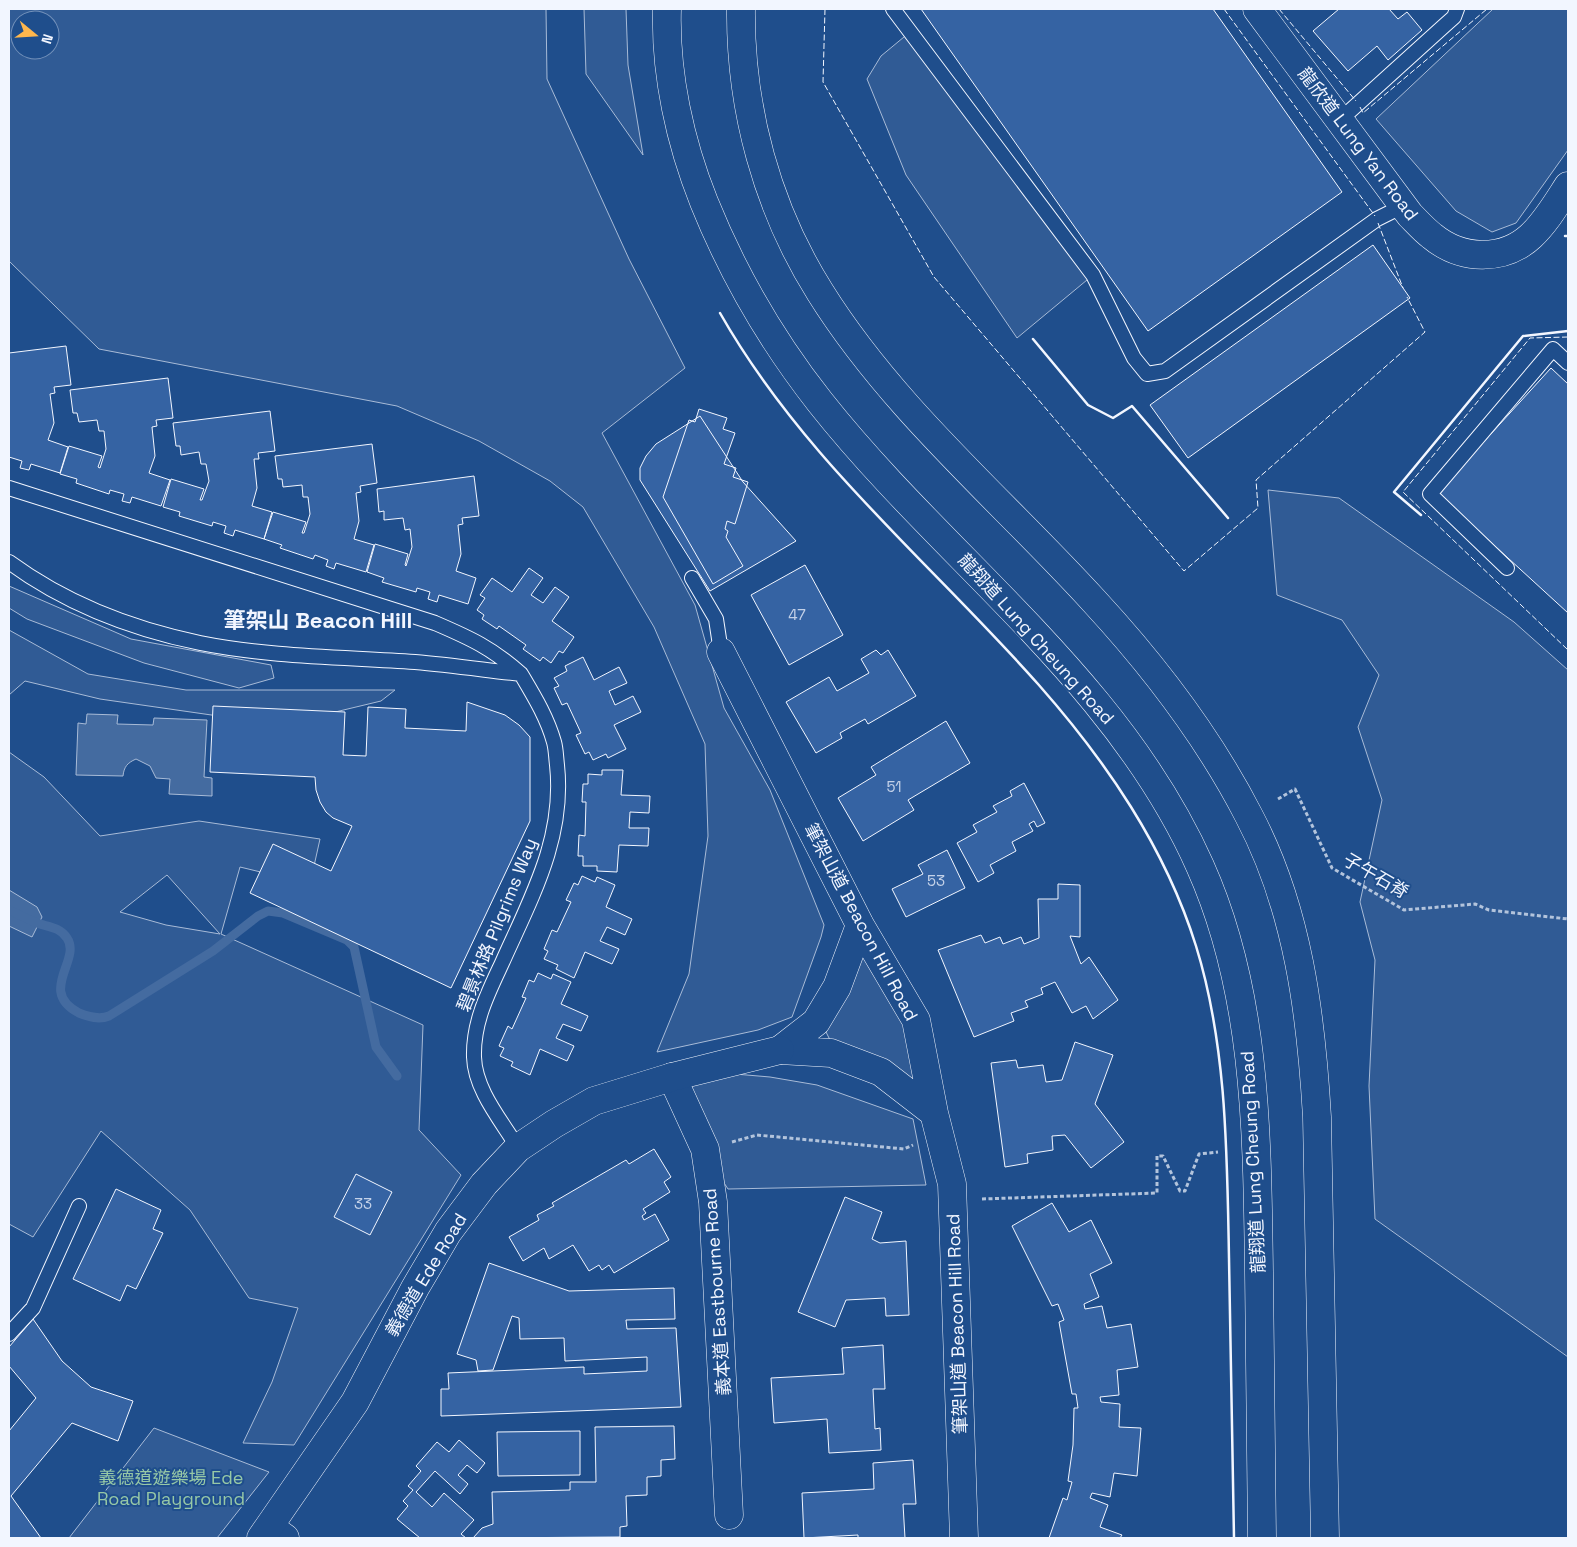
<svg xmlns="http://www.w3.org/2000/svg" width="1577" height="1547" viewBox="0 0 1577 1547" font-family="'Space Grotesk','Noto Sans TC',sans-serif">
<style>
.built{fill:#305b95;stroke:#a8bbd7;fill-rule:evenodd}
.water{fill:#446ba0;stroke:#a8bbd7}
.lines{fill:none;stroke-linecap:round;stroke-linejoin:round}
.stream{stroke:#446ba0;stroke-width:9}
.building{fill:#3563a3;stroke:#f2f6ff}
.service-casing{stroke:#f2f6ff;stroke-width:16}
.minor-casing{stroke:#f2f6ff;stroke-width:29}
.tertiary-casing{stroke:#f2f6ff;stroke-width:29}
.trunk-casing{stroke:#f2f6ff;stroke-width:29}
.path{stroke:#b3c4dc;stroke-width:3;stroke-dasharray:4 2.5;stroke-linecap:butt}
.service{stroke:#1f4e8c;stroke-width:14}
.minor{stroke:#1f4e8c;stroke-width:28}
.tertiary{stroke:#1f4e8c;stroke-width:28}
.trunk{stroke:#1f4e8c;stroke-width:28}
.fence{stroke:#f2f6ff;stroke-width:1;stroke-dasharray:6 2.5;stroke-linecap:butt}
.wall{stroke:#f2f6ff;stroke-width:2.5}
.labels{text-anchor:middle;stroke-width:4;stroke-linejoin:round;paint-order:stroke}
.number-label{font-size:15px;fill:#c3d1e8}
.street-label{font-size:18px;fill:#f2f6ff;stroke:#1f4e8c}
.park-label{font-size:18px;fill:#97c8a6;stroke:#1f4e8c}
.district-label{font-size:22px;font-weight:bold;fill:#f2f6ff;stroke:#1f4e8c}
</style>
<rect width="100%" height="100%" fill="#1f4e8c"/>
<path class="built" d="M9,9H546L547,79L629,259L685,368L602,433L695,605L724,708L770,790L824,925L821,937L792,1017L758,1030L657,1052L689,974L708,836L705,744L654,627L583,507L550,481L479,441L397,406L99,349L9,261ZM20,20H50V50H20Z
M584,9H626L628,65L643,155L586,74Z
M1493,9H1568V150L1516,223L1492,232L1456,211L1376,119Z
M910,32L1093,275L1017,338L906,175L867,79L881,56Z
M1268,490L1339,498L1514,622L1568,670V1357L1375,1219L1369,1086L1375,960L1360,902L1382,800L1358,727L1379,675L1342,620L1277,595Z
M9,586L131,639L271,665L274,678L239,688L144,663L27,619L9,608Z
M9,630L88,674L186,690H395L381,701L281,725L100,699L25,681L9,695Z
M9,752L44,777L100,836L199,821L320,839L310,884L240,867L221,934L423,1025L419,1130L461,1175L294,1445L243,1443L272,1382L298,1308L249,1298L190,1210L101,1131L33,1237L9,1224ZM167,875L220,934L166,925L120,912Z
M862,957L869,960L897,1007L907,1034L914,1078L906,1080L830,1040L826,1032L827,1021Z
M735,1074L770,1077L817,1085L913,1119L926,1185L728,1189L719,1175L687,1083Z
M154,1428L269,1472L217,1538H69Z"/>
<path class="water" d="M87,714L118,715L117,724L153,725L154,718L207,720L204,777L212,778V796L169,794L170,779L156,778L150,766L136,759C127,763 124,767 123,776L76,775L78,723L86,724Z
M9,890L37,907L42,917L32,937L9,926Z"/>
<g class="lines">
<path class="stream" d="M9,910C18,914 27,919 37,923C48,927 60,927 67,938C82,960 37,991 79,1013C89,1017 99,1020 109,1016L213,951L258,916L268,911L283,913L347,940L354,947L376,1047L397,1076"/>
</g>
<path class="building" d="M921,9H1213L1342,192L1148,331Z
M1339,9H1389L1398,19L1407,12L1422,30L1388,60L1377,46L1348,71L1313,31Z
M1373,245L1410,298L1188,458L1150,405Z
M66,346L71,385L54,387L55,393L50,394L54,423L48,440L68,447L60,473L31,464L29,470L20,468L22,461L9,457V353Z
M1551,368L1568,384V613L1437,493Z
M168,378L173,418L156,420L157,426L152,427L155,456L149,473L170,480L161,506L132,497L130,503L122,501L124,494L110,490L109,494L76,483L77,479L60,474L69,446L102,456L98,467L100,468L106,449L104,431H99L97,420L79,422L77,413H73L70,390Z
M699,409L727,418L723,429L735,433L724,464L736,468L733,477L748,482L735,524L727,521L725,529L728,531L726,537L743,566L713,584L663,497L689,420L695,422Z
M270,411L275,451L258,453L259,459H254L257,488L252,506L272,512L264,539L235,530L233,536L224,533L226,526L213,522L212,526L179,516L180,512L163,507L171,479L204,489L200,500H202L209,481L206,464H201L199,452L181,455L180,446H176L173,423Z
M700,416L743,482L796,541L710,591L640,480V468L646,456L656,444Z
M372,444L377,483L360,486L361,492L356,493L359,521L354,539L374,545L366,572L336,563L334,569L326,566L328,560L315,555L313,559L280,548L282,545L264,539L273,512L306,522L302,533H304L310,514L308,497H303L302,485L283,487L282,479H278L275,456Z
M474,476L479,516L462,518L463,524L458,525L461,554L456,571L476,578L468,604L439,595L437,602L428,599L430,592L417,588L416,592L382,582L384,578L367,572L375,544L408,554L405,565L406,566L412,547L410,529L405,530L403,518L384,520V511L379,512L377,489Z
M805,565L843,635L789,665L751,595Z
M529,568L543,578L531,595L543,603L555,587L569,597L552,621L574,637L563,653L559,651L551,663L543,657L540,661L523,649L526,645L499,626L497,629L482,619L484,615L477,610L485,598L480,595L492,578L512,592Z
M876,650L881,655L888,650L916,696L868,724L865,719L840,733L842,738L816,753L786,702L829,677L837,691L869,673L861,659Z
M583,657L594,680L619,667L627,683L609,691L615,705L633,696L641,712L614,725L626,749L608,758L606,754L593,760L589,752L585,754L576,735L581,733L567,703L562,705L554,688L559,686L554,678L567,671L565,666Z
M467,702L505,715L519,725L530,737V821L451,988L250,893L273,844L331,871L352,826L333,818L326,812L320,802L316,790L315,777L210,772L213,706L345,712L343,755L366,756L368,707L406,709L405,728L466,731Z
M946,721L970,763L908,800L914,810L863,841L838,798L876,775L871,767Z
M602,770H623L621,795L650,796L649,813L630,812L629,828H649L648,846L619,845L617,872L597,871V866H583V856H578L579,835L585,836L586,802H582L583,784H588V774L602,775Z
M1024,783L1045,823L1037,827L1034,821L1029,824L1033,831L1012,842L1016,851L990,865L994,873L978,882L957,843L977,832L973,825L997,812L993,806L1012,796L1010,791Z
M947,850L965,888L906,917L892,889L923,874L918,865Z
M582,876L595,882L597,877L615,885L606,907L632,919L625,935L607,927L600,941L619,949L612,964L585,952L574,978L556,969L558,965L544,959L548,951L544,949L552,930L557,932L571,902L566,900L574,883L578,885Z
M1058,884L1080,885V937L1070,936L1081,964L1089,957L1118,1000L1093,1019L1086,1006L1072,1013L1055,982L1041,988L1043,994L1025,1001L1028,1007L1011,1013L1014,1021L974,1037L938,950L981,935L985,943L1000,937L1003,944L1021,937L1024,944L1039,938L1038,899H1058Z
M538,973L551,979L553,974L571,982L561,1004L588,1016L581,1031L563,1024L556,1038L574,1046L567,1061L540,1049L530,1075L511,1066L513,1062L500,1056L504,1048L499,1046L508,1026L512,1029L526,998L522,997L529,980L534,982Z
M1075,1042L1113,1055L1095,1104L1124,1142L1091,1168L1065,1135L1052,1136L1053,1150L1027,1154L1028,1163L1005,1167L991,1063L1016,1060L1018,1068L1043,1065L1046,1082L1062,1080Z
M654,1149L671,1177L664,1182L670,1192L643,1209L646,1213L642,1216L644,1220L655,1214L669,1240L614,1273L609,1265L602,1270L599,1265L589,1271L573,1245L549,1259L544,1248L523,1261L509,1237L539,1220L537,1215L554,1206L552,1203L626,1160L629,1164Z
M356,1174L392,1192L370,1235L334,1217Z
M116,1189L161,1210L153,1229L163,1233L136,1289L127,1285L120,1301L73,1279Z
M845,1197L882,1212L872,1239L880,1243L906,1241L909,1315L886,1316L885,1298L846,1300L835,1327L798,1312Z
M1052,1203L1069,1232L1091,1220L1112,1263L1090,1274L1099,1297L1084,1304L1085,1309L1102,1306L1107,1328L1131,1324L1138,1367L1117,1370L1119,1395L1100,1397L1101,1402L1120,1404L1119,1427L1141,1428L1137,1476L1114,1473L1110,1497L1092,1493L1090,1498L1108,1505L1100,1527L1122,1535L1120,1538H1049L1063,1498L1067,1500L1072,1482L1068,1481L1073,1445L1074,1408H1078L1076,1394H1072L1059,1322L1064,1320L1058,1304L1052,1306L1012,1226Z
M489,1263L569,1291L674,1288L675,1319L626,1320L627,1329L676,1328L681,1407L441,1416V1389H449L448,1373L584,1367V1374L647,1371V1357L565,1361L564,1338L520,1339L519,1318L512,1316L493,1370L478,1371L476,1360L457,1354Z
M33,1319L62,1361L91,1387L133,1401L118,1441L72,1423L11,1496L41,1538H9V1431L36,1398L9,1366V1347Z
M883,1345L885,1389H873L875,1429L880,1428L881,1450L829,1453L827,1419L774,1423L771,1378L844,1374L842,1348Z
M674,1426L675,1459L661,1460V1476L647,1477V1495L626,1496L627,1526L620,1527V1537L473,1538L482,1528L493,1524L492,1492L570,1490V1482H596L595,1427Z
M580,1431V1475L498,1476L497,1432Z
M459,1440L485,1463L477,1473L467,1465L458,1475L468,1484L460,1494L435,1471L416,1492L432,1507L444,1493L474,1520L461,1534L466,1538H420L397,1519L408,1506L403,1501L413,1490L408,1486L421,1471L416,1466L437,1442L449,1452Z
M913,1460L916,1504H903L905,1538H858V1535L804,1538L802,1493L874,1489L873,1463Z"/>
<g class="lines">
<defs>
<path id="service" d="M893,9L1093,275L1134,358L1147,374L1165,371L1377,219L1403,206
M1340,120L1445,25L1454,17L1457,9
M9,488L435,623C470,638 492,648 521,674
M9,562C65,603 132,629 200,643C270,657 344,657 415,662C450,665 485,670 521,674C534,696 547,717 554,742C556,749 556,757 557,765C565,838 531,898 502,963C488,993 473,1022 474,1057C475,1090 501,1120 518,1148
M1507,568L1430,494L1553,349L1568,363
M692,578L716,619L721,652
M9,1334L33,1308L79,1206"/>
<path id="minor" d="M1257,9L1410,215C1417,222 1424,230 1432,236C1461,260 1503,262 1531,236C1546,222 1557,203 1568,186
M721,652L860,925L916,1020L934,1113L952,1184L964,1538
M780,1050L831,1053L881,1072L934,1113
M780,1050L816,1022L837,987L860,925
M672,1077L705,1149L713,1202L729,1515
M270,1527L285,1538"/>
<path id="tertiary" d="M261,1538L355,1402L415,1288L448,1232L484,1184L518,1148L554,1124L594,1101L672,1077L780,1050"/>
<path id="trunk" d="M667,9C665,74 680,142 704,202C733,274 772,341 820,402C944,559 1117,679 1200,866C1257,993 1257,1135 1259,1272C1260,1360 1261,1449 1262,1538
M741,9C740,108 767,208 820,292C893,409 1002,500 1094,601C1154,666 1209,738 1249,816C1298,909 1311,1014 1317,1117L1325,1538"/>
</defs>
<use href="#service" class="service-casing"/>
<use href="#minor" class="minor-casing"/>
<use href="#tertiary" class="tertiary-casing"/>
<use href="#trunk" class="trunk-casing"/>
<path class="path" d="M1278,799L1295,789L1332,868L1404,910L1475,904L1489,910L1568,919
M732,1142L757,1135L904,1149L913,1145
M982,1199L1157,1193V1156H1163L1180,1191H1185L1199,1154L1218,1152"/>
<use href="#service" class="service"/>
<use href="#minor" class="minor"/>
<use href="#tertiary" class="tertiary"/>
<use href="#trunk" class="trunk"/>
<path class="fence" d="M825,9L823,82L934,277L1184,571L1258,508L1256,480L1425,332L1407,297
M1224,9L1375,216
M1279,9L1356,101
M1360,107L1363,113L1487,9
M1378,223L1403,288
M1568,337L1530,338L1403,492L1568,650"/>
<path class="wall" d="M1565,236H1568
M720,313C803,459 929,561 1038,684C1106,761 1165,847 1196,946C1227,1046 1227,1154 1229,1258C1230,1352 1233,1445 1234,1538
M1033,339L1088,405L1113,418L1132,406L1228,518
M1421,515L1394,492L1523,336L1568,331"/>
</g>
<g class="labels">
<g class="number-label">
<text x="797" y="620">47</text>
<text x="894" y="792">51</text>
<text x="936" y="886">53</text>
<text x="363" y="1209">33</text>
</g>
<g class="street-label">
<text transform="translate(1358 144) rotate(53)" y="6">龍欣道 Lung Yan Road</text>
<text transform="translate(1036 639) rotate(48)" y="6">龍翔道 Lung Cheung Road</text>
<text transform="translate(1376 876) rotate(30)" y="6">子午石脊</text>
<text transform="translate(861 922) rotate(62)" y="6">筆架山道 Beacon Hill Road</text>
<text transform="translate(497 925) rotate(-68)" y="6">碧景林路 Pilgrims Way</text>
<text transform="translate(1253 1162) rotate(-93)" y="6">龍翔道 Lung Cheung Road</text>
<text transform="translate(426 1275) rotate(-59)" y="6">義德道 Ede Road</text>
<text transform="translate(717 1292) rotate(-94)" y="6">義本道 Eastbourne Road</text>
<text transform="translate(957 1324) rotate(-92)" y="6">筆架山道 Beacon Hill Road</text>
</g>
<g class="park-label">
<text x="171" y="1484">義德道遊樂場 Ede<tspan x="171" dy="21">Road Playground</tspan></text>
</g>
<g class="district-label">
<text x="318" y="628">筆架山 Beacon Hill</text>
</g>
</g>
<rect width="1577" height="1547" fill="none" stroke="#f2f6ff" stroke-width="20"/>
<g transform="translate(35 35) rotate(108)"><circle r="24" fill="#1f4e8c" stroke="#7391ba"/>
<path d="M0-4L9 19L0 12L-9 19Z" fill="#ffb74d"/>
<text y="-8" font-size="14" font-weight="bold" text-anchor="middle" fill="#f2f6ff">N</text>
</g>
</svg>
